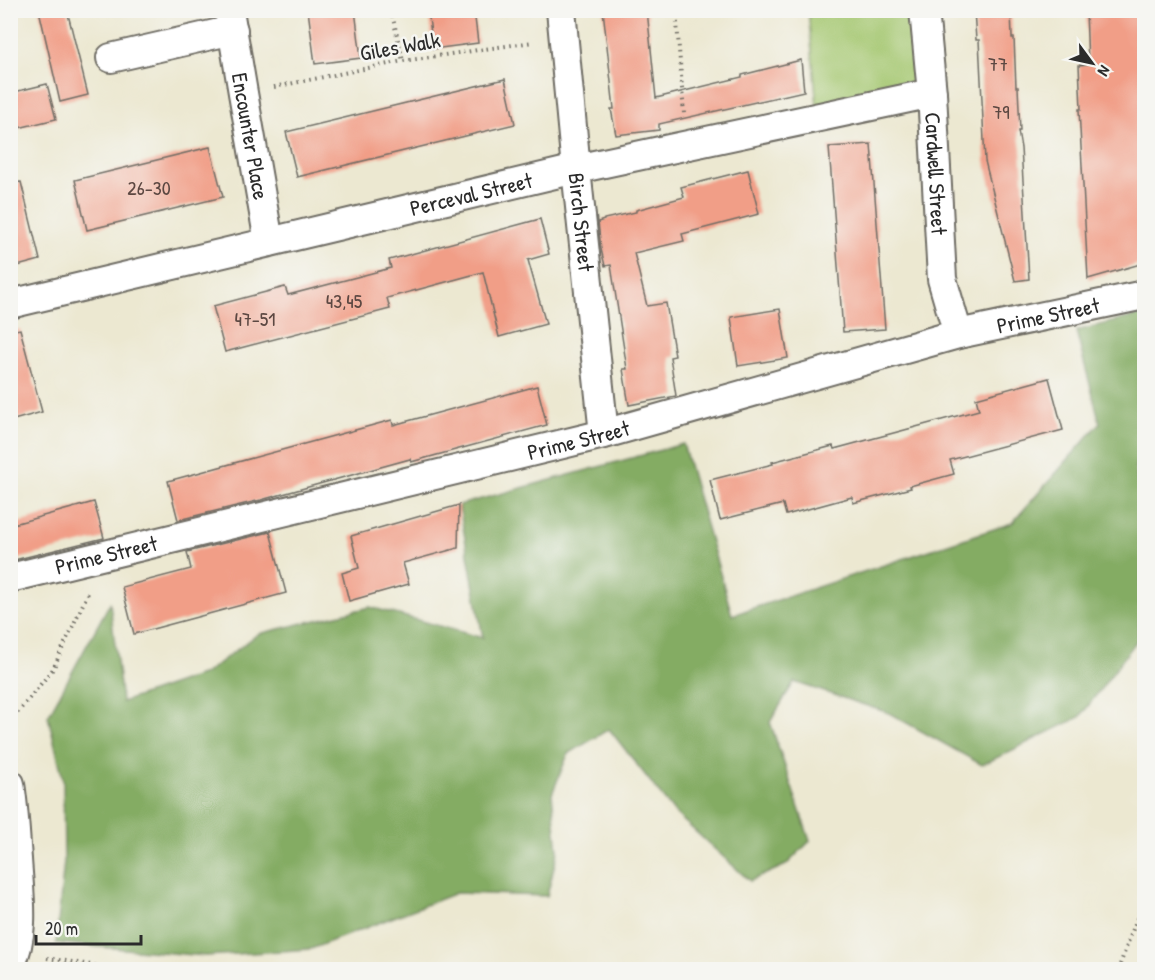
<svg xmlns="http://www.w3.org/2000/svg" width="1155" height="980" viewBox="0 0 1155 980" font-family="'Patrick Hand',sans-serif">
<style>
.green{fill:#a6c872;stroke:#687a4e;stroke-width:1.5}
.forest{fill:#84ac64;stroke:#586c48;stroke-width:1.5}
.building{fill:#f19e87}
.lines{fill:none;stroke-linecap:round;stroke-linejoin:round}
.street-casing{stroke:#6f6d65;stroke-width:32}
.path{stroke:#6f6d65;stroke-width:4;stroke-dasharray:1.5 4.5;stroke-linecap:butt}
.street{stroke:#fff;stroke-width:28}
.labels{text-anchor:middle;stroke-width:5;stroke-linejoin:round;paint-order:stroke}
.number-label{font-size:20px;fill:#5c4842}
.street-label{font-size:22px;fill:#2b2b2b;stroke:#f6f6f2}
</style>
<rect width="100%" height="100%" fill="#f6f6f2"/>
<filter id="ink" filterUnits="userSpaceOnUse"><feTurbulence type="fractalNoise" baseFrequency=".0167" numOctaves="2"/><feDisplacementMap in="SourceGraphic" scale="12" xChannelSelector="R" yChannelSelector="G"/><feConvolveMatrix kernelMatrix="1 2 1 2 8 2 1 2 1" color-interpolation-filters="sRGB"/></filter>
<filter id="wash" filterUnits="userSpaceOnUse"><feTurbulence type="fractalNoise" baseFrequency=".008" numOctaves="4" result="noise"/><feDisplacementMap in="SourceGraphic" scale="24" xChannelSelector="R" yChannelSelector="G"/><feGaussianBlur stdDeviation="1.35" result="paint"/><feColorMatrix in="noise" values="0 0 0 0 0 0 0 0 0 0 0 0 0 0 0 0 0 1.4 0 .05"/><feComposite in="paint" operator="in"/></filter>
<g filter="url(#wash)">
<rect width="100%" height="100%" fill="#ece8d1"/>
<path class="green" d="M808,11H924L932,93L818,117Z"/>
<path class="forest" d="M1144,314V446L1135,467L1144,514V543L1138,639L1080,717L982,765L889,713L794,682L770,722L810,841L786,865L750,881L675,813L609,729L568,754L552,794L558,851L547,896L456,893L311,949L206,956L56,943L64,861L63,779L48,716L110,603L122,702L204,674L258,634L370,607L483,638L459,505L683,444L732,615L1012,523L1100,423L1076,331Z"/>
<g id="blocks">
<path class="building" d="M39,10H67L88,95L60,102Z
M308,10H355L361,58L315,64Z
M428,10H474L478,43L433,49Z
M603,10H647L656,98L742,77V75L801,60L804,91L659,124V130L616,135L611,109H614Z
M974,10H1011L1012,38H1014L1016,87H1018L1020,131H1018L1021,148L1029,279L1015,281L985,161L979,40H976Z
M1086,10H1144V263L1088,279L1079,109H1081L1079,65L1088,64Z
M505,79L515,124L297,177L286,132Z
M47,84L56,119L10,130V93Z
M871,144L885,329L843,332L829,147Z
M210,147L223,197L87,230L75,180Z
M748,170L759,214L682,234L684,241L634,253L647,306L666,303L675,356L670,357L676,396L629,405L623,369H627L611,265L605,266L601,249L598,222L604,220V219L636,212V210L684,197L681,187Z
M21,182L40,260L10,268V183Z
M540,219L549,254L528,260L546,324L499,337L483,272L387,298L390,309L225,352L213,306L285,287L288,295L391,268L389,260Z
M780,309L788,358L738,366L731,317Z
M20,329L42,412L10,421V331Z
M1049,378L1063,430L950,460L954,474L910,486L911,488L853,503L852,497L786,515L783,504L720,520L710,480L773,464L772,462L833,446L834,449L979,410L976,398Z
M537,386L547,425L411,462L410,459L261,500L178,520L168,481L392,420L393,425Z
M94,502L104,538L10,561V525Z
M459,505L458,548L403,563L409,584L349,601L342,573L359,568L351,536Z
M270,532L286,593L134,634L122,587L191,569L187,552Z"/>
</g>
</g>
<g filter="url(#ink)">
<use href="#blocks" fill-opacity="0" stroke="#6f6d65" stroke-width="1.5"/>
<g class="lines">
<defs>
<g id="street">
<path id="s1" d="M229,10L243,93L269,242"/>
<path id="s2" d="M561,10L576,169L604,434"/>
<path id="s3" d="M924,10L932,93L942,279L958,334"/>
<path d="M111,58L233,30"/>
<path id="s4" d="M10,304L576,169L932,93"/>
<path id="s5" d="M10,578L604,434L958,334L1144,295"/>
<path d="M10,784C14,809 15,834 17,859C19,893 26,934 10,966"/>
</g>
</defs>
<use href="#street" class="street-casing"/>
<path class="path" d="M391,10L403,61
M676,10L684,114
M274,87L403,61L533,42
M10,722L53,669L89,591
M47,958L123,970
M1118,970L1144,899"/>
<use href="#street" class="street"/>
</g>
</g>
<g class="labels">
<g class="number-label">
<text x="998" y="71">77</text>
<text x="1001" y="119">79</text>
<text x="149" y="195">26-30</text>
<text x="344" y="308">43,45</text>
<text x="255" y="326">47-51</text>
</g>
<g class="street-label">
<text transform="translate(400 46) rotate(-10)" y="8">Giles Walk</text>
<text dy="8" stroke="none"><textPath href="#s1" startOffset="128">Encounter Place</textPath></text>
<text dy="8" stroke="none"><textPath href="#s3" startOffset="164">Cardwell Street</textPath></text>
<text dy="8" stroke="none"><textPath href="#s4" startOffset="474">Perceval Street</textPath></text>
<text dy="8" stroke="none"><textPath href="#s2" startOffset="213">Birch Street</textPath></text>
<text dy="8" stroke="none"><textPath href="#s5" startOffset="1071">Prime Street</textPath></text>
<text dy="8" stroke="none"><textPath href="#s5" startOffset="585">Prime Street</textPath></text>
<text dy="8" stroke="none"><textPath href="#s5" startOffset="99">Prime Street</textPath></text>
</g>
</g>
<rect width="1155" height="980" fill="none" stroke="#f6f6f2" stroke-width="36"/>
<g transform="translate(1092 63) rotate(123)" stroke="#f6f6f2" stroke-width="4.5" paint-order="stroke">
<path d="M0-4.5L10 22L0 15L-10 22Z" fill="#2b2b2b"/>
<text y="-9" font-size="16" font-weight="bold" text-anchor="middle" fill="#2b2b2b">N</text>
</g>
<path d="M36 935v9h105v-9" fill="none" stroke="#2b2b2b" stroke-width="3"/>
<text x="45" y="935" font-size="18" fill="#2b2b2b" stroke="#f6f6f2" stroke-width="4.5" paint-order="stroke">20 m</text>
</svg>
